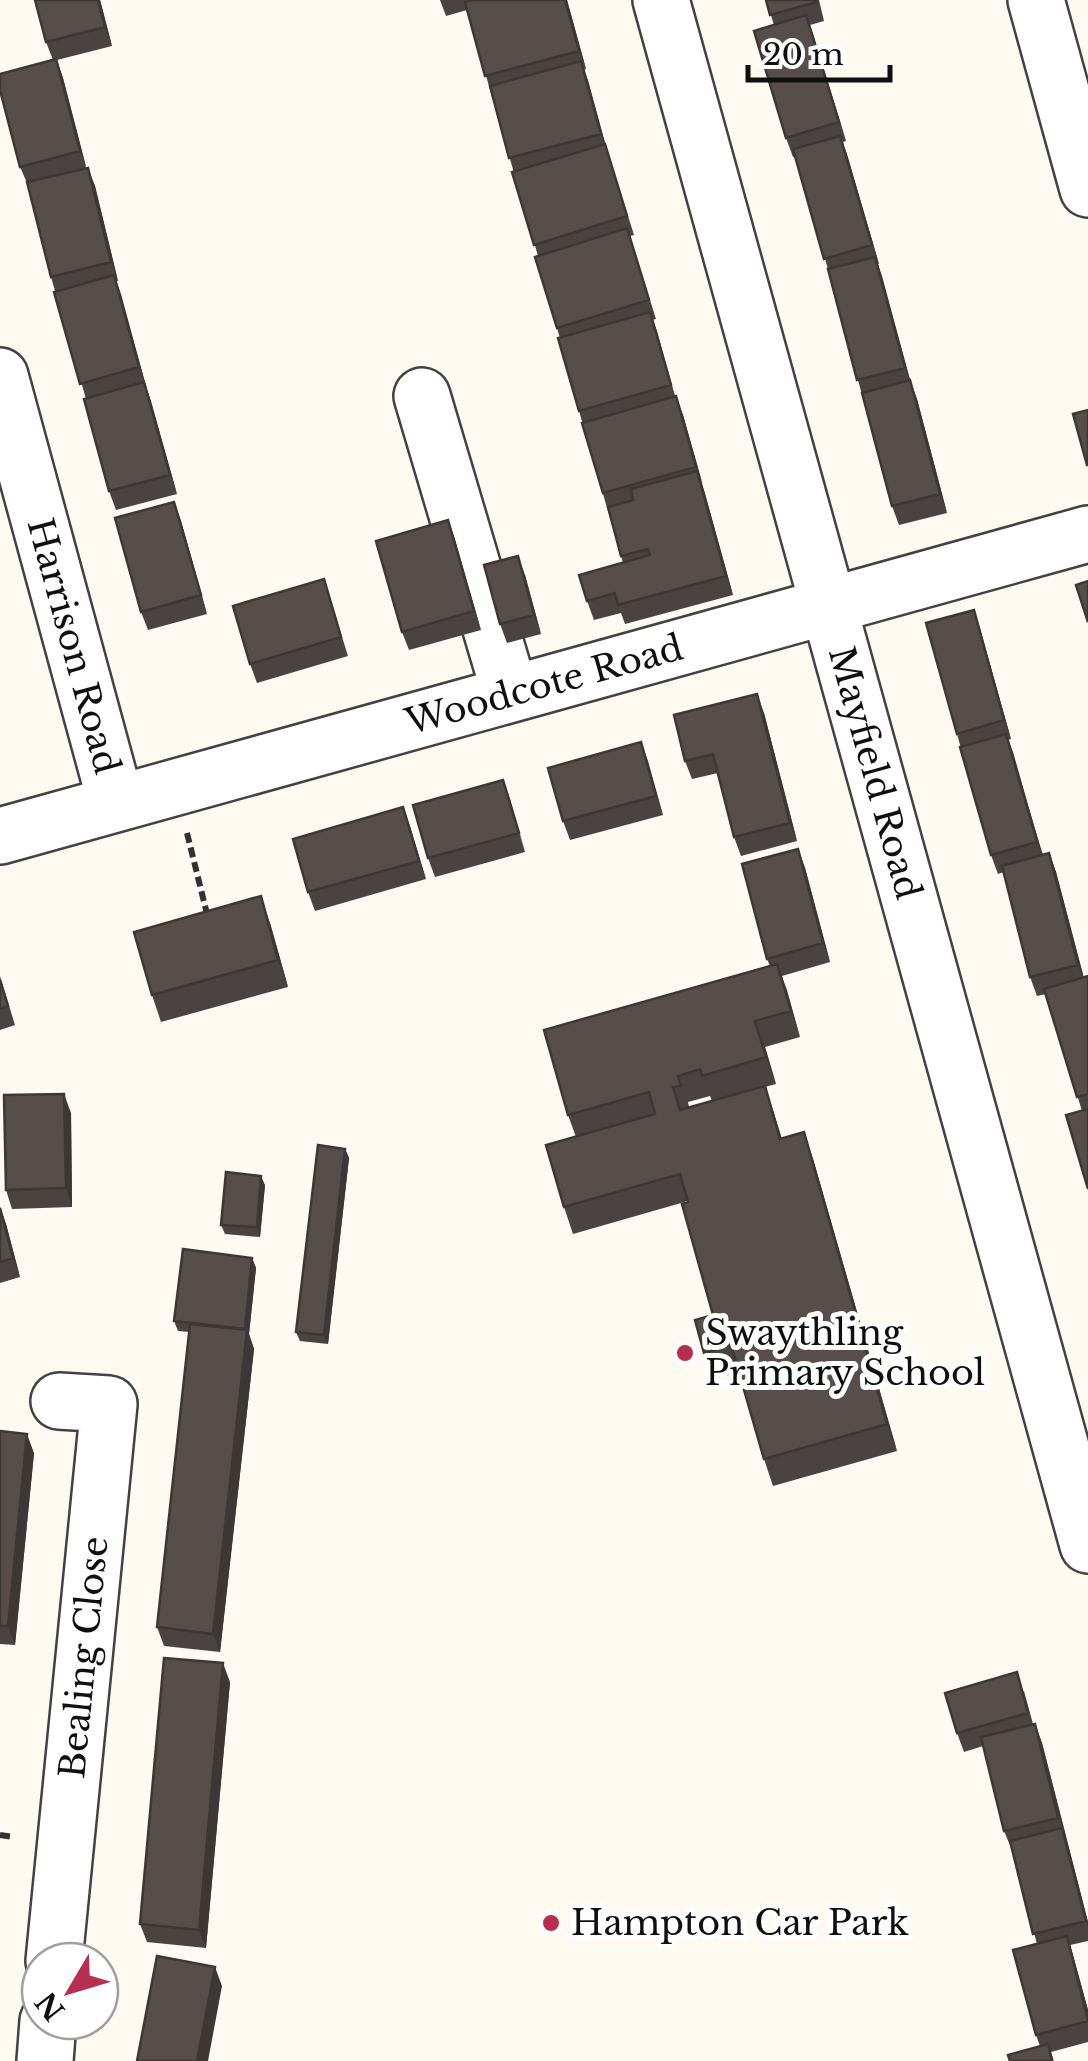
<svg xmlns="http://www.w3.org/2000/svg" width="1088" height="2061" viewBox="0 0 1088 2061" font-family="'Libre Baskerville',serif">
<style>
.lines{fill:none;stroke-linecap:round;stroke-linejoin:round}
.minor-casing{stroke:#424242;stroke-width:60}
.path{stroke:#313131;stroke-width:6;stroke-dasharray:10 5;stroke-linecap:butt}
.minor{stroke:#fff;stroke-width:55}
.wall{fill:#4b4341;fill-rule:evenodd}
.shaded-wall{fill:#3d3735}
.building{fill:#574e4c;stroke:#3d3735;stroke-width:2.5}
.poi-dot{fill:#b72e50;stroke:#fff;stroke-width:4}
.labels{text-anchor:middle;stroke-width:10;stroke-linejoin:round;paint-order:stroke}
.street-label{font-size:35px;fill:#0f0f0f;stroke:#fff}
.poi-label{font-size:35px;fill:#0f0f0f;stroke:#fff;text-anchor:start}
</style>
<rect width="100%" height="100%" fill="#fef9f1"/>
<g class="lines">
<defs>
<g id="minor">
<path id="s1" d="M661,0L1088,1545"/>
<path d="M1036,0L1088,189"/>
<path id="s2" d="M0,376L116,803"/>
<path d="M422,396L510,693"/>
<path id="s3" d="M0,836L1088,534"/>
<path id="s4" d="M54,1961L109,1404L59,1401"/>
<path d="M45,2061L48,2021"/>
</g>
</defs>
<use href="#minor" class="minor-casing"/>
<path class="path" d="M187,833L208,918
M0,1835L14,1837"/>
<use href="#minor" class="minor"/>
</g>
<path class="wall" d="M100,0L112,46L57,60L63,78L86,168L95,186L118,281H116L177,494L116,510L109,491L86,399L51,277L28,185L20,167L53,60L46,42Z
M440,0H567L586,69L584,70L607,150L634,235L630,236L656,319L652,320L675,396L683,415L733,595L625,624L621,613L594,620L587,601L623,563L579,411L560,338L535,257L538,256L467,10L446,16Z
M766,0H819L824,21L810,25L846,141L843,142L879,264H878L910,380L917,399L947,513L899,525L892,506L828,269L795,157H793L786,138L774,25Z
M174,502L181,521L207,614L148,630L141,612Z
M448,520L481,630L409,650L402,632Z
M525,575L541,634L507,643L500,624Z
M324,579L348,656L257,683L250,664Z
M980,629L1011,739L1008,740L1043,855L1049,853L1056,872L1084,978L1088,976V1189L1082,1111L1046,994L1037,996L1030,977L1004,872L998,874L991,855L957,734Z
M764,713L797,841L741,856L734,837L718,773L692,779L685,761Z
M641,742L663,815L570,840L563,821Z
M503,780L525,852L435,877L428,858Z
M403,807L426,879L315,911L308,892Z
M798,849L805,868L830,962L782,976L800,1037L765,1047L776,1084L765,1087L782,1139L813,1159L897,1451L773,1486L764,1459L739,1372L714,1379L704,1353L713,1315L688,1201L573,1234L564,1207L576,1137L568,1115L770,966L767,959ZM710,1096L712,1101L689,1107L688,1102Z
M270,923L288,987L161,1022L152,995Z
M0,976L15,1025L0,1030Z
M71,1113L72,1207L12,1209L6,1190Z
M345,1149L349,1158L328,1344L300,1341L296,1332Z
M265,1185L260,1237L225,1234L221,1225Z
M0,1207L6,1224L20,1277L0,1283Z
M252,1258L256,1268L249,1334L254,1349L220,1652L164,1646L157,1627L190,1332L178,1331L174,1321Z
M0,1431L34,1453L15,1645L0,1644Z
M230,1682L206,1948L147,1942L140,1924Z
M1024,1691L1033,1724H1035L1042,1743L1088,1922V1941L1070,1945L1088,2010V2042L1051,2052L1054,2061L1040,2046L1036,2035L1037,1944L1012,1850L1004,1831L983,1746L964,1752L957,1733Z"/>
<path class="shaded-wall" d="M98,0H100L112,46L105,27Z
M565,0H567L586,69L579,51Z
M806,15L813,34L846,141L839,122Z
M56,59L63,78L87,170L80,151Z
M581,61L588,80L607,150L634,235L601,134Z
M840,136L847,154L879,264L872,245Z
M88,168L95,186L118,281L111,262Z
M875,257L882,276L912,387L905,368Z
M114,275L121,294L146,386L139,367Z
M650,312L657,331L677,404L671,385Z
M910,380L917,399L947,513L940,494Z
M144,382L151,401L177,494L170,475Z
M676,396L683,415L703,485L696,467Z
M697,471L704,490L733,595L726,576Z
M174,502L181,521L207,614L201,595Z
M448,520L455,539L481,630L474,611Z
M518,556L525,575L541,634L534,615Z
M974,610L980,629L1011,739L1004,720Z
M757,694L764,713L797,841L790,823Z
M1006,734L1013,752L1044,861L1037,842Z
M641,742L648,761L663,815L656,796Z
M503,780L510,799L525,852L519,833Z
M403,807L410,826L426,879L419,861Z
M798,849L805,868L830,962L823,943Z
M1049,853L1056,872L1085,983L1078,965Z
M261,896L270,923L288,987L278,960Z
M777,964L787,990L800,1037L791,1011Z
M755,1021L765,1047L776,1084L766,1057Z
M765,1086L774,1113L790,1166L780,1139Z
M64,1094L71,1113L72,1207L66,1188Z
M804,1132L813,1159L897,1451L887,1424Z
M345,1149L349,1158L328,1344L324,1335Z
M261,1176L265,1185L260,1237L257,1227Z
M0,1207L6,1224L20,1277L13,1258Z
M252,1258L256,1268L249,1334L254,1349L220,1652L213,1634Z
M27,1434L34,1453L15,1645L8,1626Z
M223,1663L230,1682L206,1948L199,1930Z
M1035,1724L1042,1743L1088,1922V1927Z
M1067,1936L1073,1955L1088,2010V2017Z
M215,1967L222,1986L208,2061H197Z"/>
<path class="building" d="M35,0H98L105,27L46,42Z
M472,0H565L579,51L485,76L465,2Z
M766,0H817V2L770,15Z
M806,15L839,122L786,138L754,31Z
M56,59L80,151L20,167L0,90V74Z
M581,61L601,134L509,158L490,86Z
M840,136L872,245L824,259L793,149Z
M605,144L627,216L534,245L512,172Z
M88,168L111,262L51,277L27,182Z
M627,228L649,300L557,328L535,257Z
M875,257L905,368L857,380L828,269Z
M114,275L139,367L80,384L54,292Z
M650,312L671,385L579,411L558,338Z
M910,380L940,494L892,506L862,393Z
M144,382L170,475L109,491L84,399Z
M676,396L696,467L603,493L582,423Z
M1088,410V465H1087L1073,414Z
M697,471L726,576L618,605L615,593L587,601L579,575L650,555L648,549L621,556L608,507L633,500L631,489Z
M174,502L201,595L141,612L115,518Z
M448,520L474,611L402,632L376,541Z
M518,556L534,615L500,624L484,565Z
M324,579L341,637L250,664L233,606Z
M1088,581V622L1076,585Z
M974,610L1004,720L957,734L926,623Z
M757,694L790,823L734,837L713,754L685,761L674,715Z
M1006,734L1037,842L991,855L960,747Z
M641,742L656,796L563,821L548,768Z
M503,780L519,833L428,858L413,805Z
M403,807L419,861L308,892L293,839Z
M798,849L823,943L767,959L742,864Z
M1049,853L1078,965L1030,977L1002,866Z
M261,896L278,960L152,995L134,932Z
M777,964L791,1011L755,1021L766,1057L702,1076L700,1069L678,1076L681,1086L673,1087L680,1110L765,1086L780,1139L804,1132L887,1424L764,1459L731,1345L704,1353L695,1320L713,1315L682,1204L688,1202L680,1174L564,1207L546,1145L655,1114L649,1092L568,1115L544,1030Z
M1088,976V1094L1077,1097L1044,989Z
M0,980L8,1006L0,1009Z
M64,1094L66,1188L6,1190L4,1095Z
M1088,1109V1189L1066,1115Z
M318,1145L345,1149L324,1335L296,1332Z
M226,1172L261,1176L257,1227L221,1225Z
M0,1208L13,1258L0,1262Z
M183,1249L252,1258L245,1329L174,1321Z
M190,1324L247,1330L213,1634L157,1627Z
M0,1431L27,1434L8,1626H0Z
M164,1658L223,1663L199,1930L140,1924Z
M1017,1672L1028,1713L957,1733L945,1693Z
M1035,1724L1058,1818L1004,1831L981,1737Z
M1062,1828L1086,1921L1033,1934L1010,1841Z
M1067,1936L1088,2021L1036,2035L1013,1950Z
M157,1956L215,1967L197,2061H137Z
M1048,2044L1052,2061H1010L1008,2055Z"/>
<g class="poi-dot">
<circle cx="685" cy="1353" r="10"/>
<circle cx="551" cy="1923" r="10"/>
</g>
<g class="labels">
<g class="street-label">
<text dy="12" stroke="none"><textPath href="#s2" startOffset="280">Harrison Road</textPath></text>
<text dy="12" stroke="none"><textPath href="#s3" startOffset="565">Woodcote Road</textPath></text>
<text dy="12" stroke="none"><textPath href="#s1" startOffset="802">Mayfield Road</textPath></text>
<text dy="12" stroke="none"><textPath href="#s4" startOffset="305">Bealing Close</textPath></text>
</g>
<g class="poi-label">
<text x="705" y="1345">Swaythling<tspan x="705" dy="40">Primary School</tspan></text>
<text x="571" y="1935">Hampton Car Park</text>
</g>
</g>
<g transform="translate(70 1991) rotate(232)"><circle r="48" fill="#ffffff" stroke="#9f9f9f" stroke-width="2.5"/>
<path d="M0-8L18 38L0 25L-18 38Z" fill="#b72e50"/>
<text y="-15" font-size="28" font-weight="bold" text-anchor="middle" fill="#0f0f0f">N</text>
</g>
<path d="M748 65v15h142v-15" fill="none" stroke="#0f0f0f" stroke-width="5"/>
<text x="763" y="65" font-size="30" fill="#0f0f0f" stroke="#ffffff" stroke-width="8" paint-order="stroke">20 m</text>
</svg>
